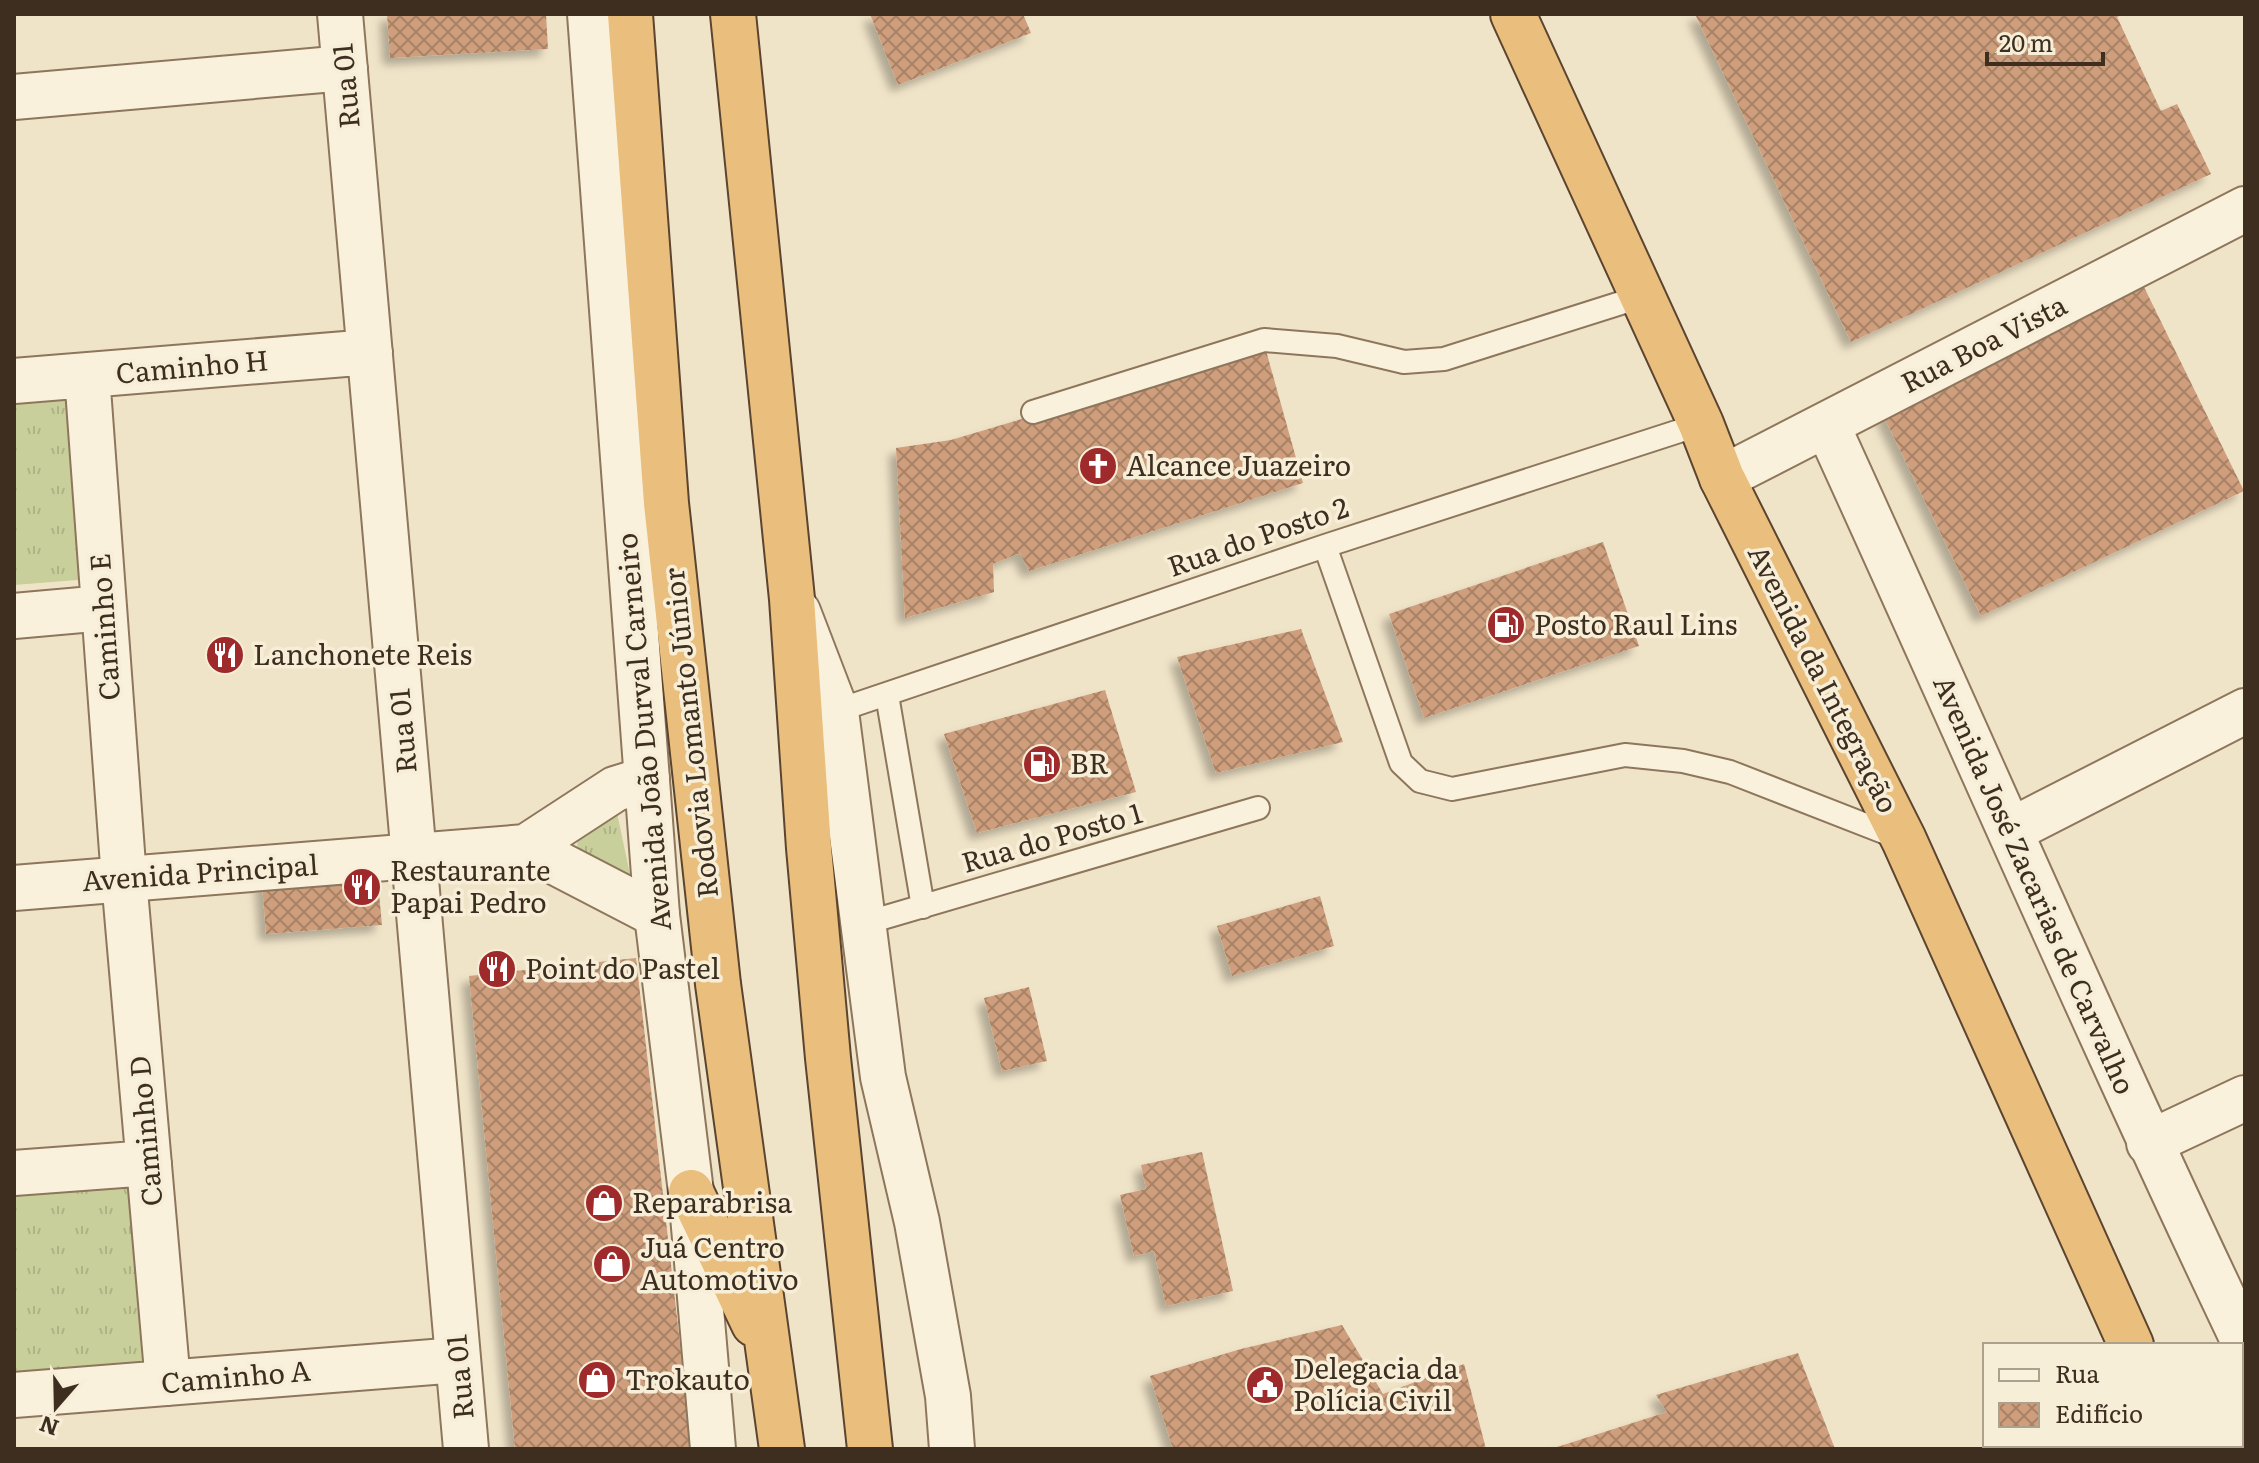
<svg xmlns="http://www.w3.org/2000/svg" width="2259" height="1463" viewBox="0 0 2259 1463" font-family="Literata,serif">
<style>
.grass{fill:url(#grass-tufts)}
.building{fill:url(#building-cross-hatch);filter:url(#shadow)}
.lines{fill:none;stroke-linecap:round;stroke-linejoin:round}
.service-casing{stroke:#8d765c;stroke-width:26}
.minor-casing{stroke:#8d765c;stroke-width:48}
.tertiary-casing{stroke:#8d765c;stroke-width:48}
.trunk-casing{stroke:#5b4430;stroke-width:48}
.service{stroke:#faf1dc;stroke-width:22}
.minor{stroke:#faf1dc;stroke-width:44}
.tertiary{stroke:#faf1dc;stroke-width:44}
.trunk{stroke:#eabe7c;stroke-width:44}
.labels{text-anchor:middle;stroke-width:7;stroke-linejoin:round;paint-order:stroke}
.street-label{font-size:28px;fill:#3d2e20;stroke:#f7eed8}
.poi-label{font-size:28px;fill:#3d2e20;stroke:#f7eed8;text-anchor:start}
</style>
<defs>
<pattern id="grass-tufts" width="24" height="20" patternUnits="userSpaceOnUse" patternTransform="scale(2)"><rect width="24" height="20" fill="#c9cf9b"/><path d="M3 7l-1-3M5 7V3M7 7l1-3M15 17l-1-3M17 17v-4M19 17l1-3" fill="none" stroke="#aeb285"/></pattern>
<pattern id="building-cross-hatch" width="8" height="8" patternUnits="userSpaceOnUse" patternTransform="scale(2)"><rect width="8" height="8" fill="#cf9f7d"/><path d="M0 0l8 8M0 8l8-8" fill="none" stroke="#a98266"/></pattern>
<filter id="shadow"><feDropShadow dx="-7" dy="7" stdDeviation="4" flood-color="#0004"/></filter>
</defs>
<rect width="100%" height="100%" fill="#f0e4c8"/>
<path class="grass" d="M72,386L90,579L14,585V390Z
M616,808L631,879L582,857L577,845L580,830Z
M137,1169L153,1372L14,1383V1178Z"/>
<path class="building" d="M387,14H546L548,49L390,58Z
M870,14H1023L1031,33L898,85Z
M1695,14H2124L2117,17L2161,111L2177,104L2211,174L1851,342Z
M2144,287L2244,491L1981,616L1882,413Z
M1265,347L1303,483L1029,571L1020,553L993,564L994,592L905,618L896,448L951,440Z
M1603,542L1639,646L1424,718L1389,614Z
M1301,629L1343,742L1216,773L1177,657Z
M1105,690L1136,792L977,833L944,734Z
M376,861L382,925L266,934L261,870Z
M1320,896L1334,946L1232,976L1217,926Z
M636,958L692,1449H515L469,976Z
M1029,987L1047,1061L1002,1071L984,998Z
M1202,1152L1233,1291L1166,1306L1154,1251L1134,1256L1120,1195L1146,1189L1141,1165Z
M1342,1325L1383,1394L1464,1364L1486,1449H1173L1150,1376L1241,1349Z
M1798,1353L1835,1449H1551L1667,1412L1656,1395Z"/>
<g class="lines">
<defs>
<path id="service" d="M1033,412L1264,340L1337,346L1404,362L1444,359L1643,296
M1325,546L1401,763L1420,781L1452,789L1625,755L1683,761L1730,772L1899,838
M887,695L923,907
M836,711L1325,546L1701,424
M862,924L1258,808"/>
<path id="minor" d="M340,14L466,1449
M590,14L657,915L691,1192L713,1449
M14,97L345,68
M87,375L124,879L168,1383
M14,381L370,352
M1827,425C1967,731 2100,1040 2245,1344
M798,612L836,711L883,1077L917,1222L948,1396L952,1449
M14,616L104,608
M2012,830L2245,711
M2149,1143L2245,1098
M14,1173L149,1163
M14,1395L458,1360"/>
<path id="tertiary" d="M1722,478L2245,209
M526,847L615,789L647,779
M14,888L526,847L657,915"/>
<path id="trunk" d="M630,14L666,503L718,984L782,1449
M733,14L792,599L809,848L828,1058L870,1449
M1513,14L1701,424L1722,478L1904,840L2131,1345
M691,1192L754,1324
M2177,1445L2179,1449"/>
</defs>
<use href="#service" class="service-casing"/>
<use href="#minor" class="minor-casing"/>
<use href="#tertiary" class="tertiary-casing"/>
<use href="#trunk" class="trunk-casing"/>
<use href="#service" class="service"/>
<use href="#minor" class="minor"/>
<use href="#tertiary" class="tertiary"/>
<use href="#trunk" class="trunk"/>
</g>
<defs>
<symbol id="church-disc" viewBox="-11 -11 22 22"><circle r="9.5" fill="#9e2a2b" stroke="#f7eed8"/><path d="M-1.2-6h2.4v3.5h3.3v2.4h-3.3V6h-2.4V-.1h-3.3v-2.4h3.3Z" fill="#fff"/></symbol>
<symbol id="fuel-disc" viewBox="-11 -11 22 22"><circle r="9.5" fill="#9e2a2b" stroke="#f7eed8"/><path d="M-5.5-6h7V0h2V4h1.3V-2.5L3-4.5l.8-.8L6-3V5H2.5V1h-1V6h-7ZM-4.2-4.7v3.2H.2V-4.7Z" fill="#fff"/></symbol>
<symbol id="restaurant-disc" viewBox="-11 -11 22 22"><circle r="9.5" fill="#9e2a2b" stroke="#f7eed8"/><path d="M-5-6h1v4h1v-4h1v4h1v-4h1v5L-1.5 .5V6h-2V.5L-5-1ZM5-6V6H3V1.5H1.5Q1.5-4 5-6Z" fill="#fff"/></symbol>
<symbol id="shop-disc" viewBox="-11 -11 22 22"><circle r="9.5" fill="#9e2a2b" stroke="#f7eed8"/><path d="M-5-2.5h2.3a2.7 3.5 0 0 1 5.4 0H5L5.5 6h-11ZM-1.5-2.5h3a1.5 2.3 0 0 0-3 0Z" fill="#fff"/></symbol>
<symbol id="civic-disc" viewBox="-11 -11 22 22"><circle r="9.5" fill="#9e2a2b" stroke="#f7eed8"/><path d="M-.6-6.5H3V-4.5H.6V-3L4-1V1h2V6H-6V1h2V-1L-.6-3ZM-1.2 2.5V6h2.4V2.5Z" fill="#fff"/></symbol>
</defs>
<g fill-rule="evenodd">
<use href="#church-disc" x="1076" y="444" width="44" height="44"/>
<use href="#fuel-disc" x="1484" y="603" width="44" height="44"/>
<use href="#restaurant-disc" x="203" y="633" width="44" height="44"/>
<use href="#fuel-disc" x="1020" y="742" width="44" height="44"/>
<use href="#restaurant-disc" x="340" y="865" width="44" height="44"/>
<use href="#restaurant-disc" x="475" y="947" width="44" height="44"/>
<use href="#shop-disc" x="582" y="1181" width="44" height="44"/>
<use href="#shop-disc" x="590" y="1242" width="44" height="44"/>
<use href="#shop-disc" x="575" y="1358" width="44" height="44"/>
<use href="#civic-disc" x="1243" y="1363" width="44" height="44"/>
</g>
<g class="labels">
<g class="street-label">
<text transform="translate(346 86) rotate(-95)" y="10">Rua 01</text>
<text transform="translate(1984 344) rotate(-27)" y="10">Rua Boa Vista</text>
<text transform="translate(192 367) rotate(-5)" y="10">Caminho H</text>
<text transform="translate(1258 537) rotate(-19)" y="10">Rua do Posto 2</text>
<text transform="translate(105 627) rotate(-94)" y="10">Caminho E</text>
<text transform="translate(1823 679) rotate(63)" y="10">Avenida da Integração</text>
<text transform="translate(403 731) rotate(-95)" y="10">Rua 01</text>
<text transform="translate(644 732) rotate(-95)" y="10">Avenida João Durval Carneiro</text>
<text transform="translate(691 733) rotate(-96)" y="10">Rodovia Lomanto Júnior</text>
<text transform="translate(1052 838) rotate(-16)" y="10">Rua do Posto 1</text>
<text transform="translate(200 873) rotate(-4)" y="10">Avenida Principal</text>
<text transform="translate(2034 885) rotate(66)" y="10">Avenida José Zacarias de Carvalho</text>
<text transform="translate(146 1131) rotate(-95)" y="10">Caminho D</text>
<text transform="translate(236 1377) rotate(-5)" y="10">Caminho A</text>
<text transform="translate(460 1377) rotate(-95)" y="10">Rua 01</text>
</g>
<g class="poi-label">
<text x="1126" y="476">Alcance Juazeiro</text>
<text x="1534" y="635">Posto Raul Lins</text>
<text x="253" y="665">Lanchonete Reis</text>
<text x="1070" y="774">BR</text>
<text x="390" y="881">Restaurante<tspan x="390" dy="32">Papai Pedro</tspan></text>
<text x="525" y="979">Point do Pastel</text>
<text x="632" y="1213">Reparabrisa</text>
<text x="640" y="1258">Juá Centro<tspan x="640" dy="32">Automotivo</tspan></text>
<text x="1293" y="1379">Delegacia da<tspan x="1293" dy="32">Polícia Civil</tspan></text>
<text x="625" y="1390">Trokauto</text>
</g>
</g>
<rect width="2259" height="1463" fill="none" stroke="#3d2e20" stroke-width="32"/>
<rect x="1983" y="1343" width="260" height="104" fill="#f7eed8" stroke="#ada18e" stroke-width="2"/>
<rect x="1999" y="1369" width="40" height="12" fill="#faf1dc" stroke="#ada18e" stroke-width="2"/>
<text x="2055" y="1383" font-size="24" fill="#3d2e20">Rua</text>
<rect x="1999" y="1403" width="40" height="24" fill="url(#building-cross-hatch)" stroke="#ada18e" stroke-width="2"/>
<text x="2055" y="1423" font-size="24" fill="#3d2e20">Edifício</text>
<g transform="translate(56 1407) rotate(200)" stroke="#f7eed8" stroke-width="6" paint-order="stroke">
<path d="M0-6L14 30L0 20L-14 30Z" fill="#3d2e20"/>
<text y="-12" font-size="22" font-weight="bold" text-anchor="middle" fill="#3d2e20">N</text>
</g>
<path d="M1987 52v12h116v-12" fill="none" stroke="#3d2e20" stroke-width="4"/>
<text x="1999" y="52" font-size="24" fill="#3d2e20" stroke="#f7eed8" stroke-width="6" paint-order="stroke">20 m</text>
</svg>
